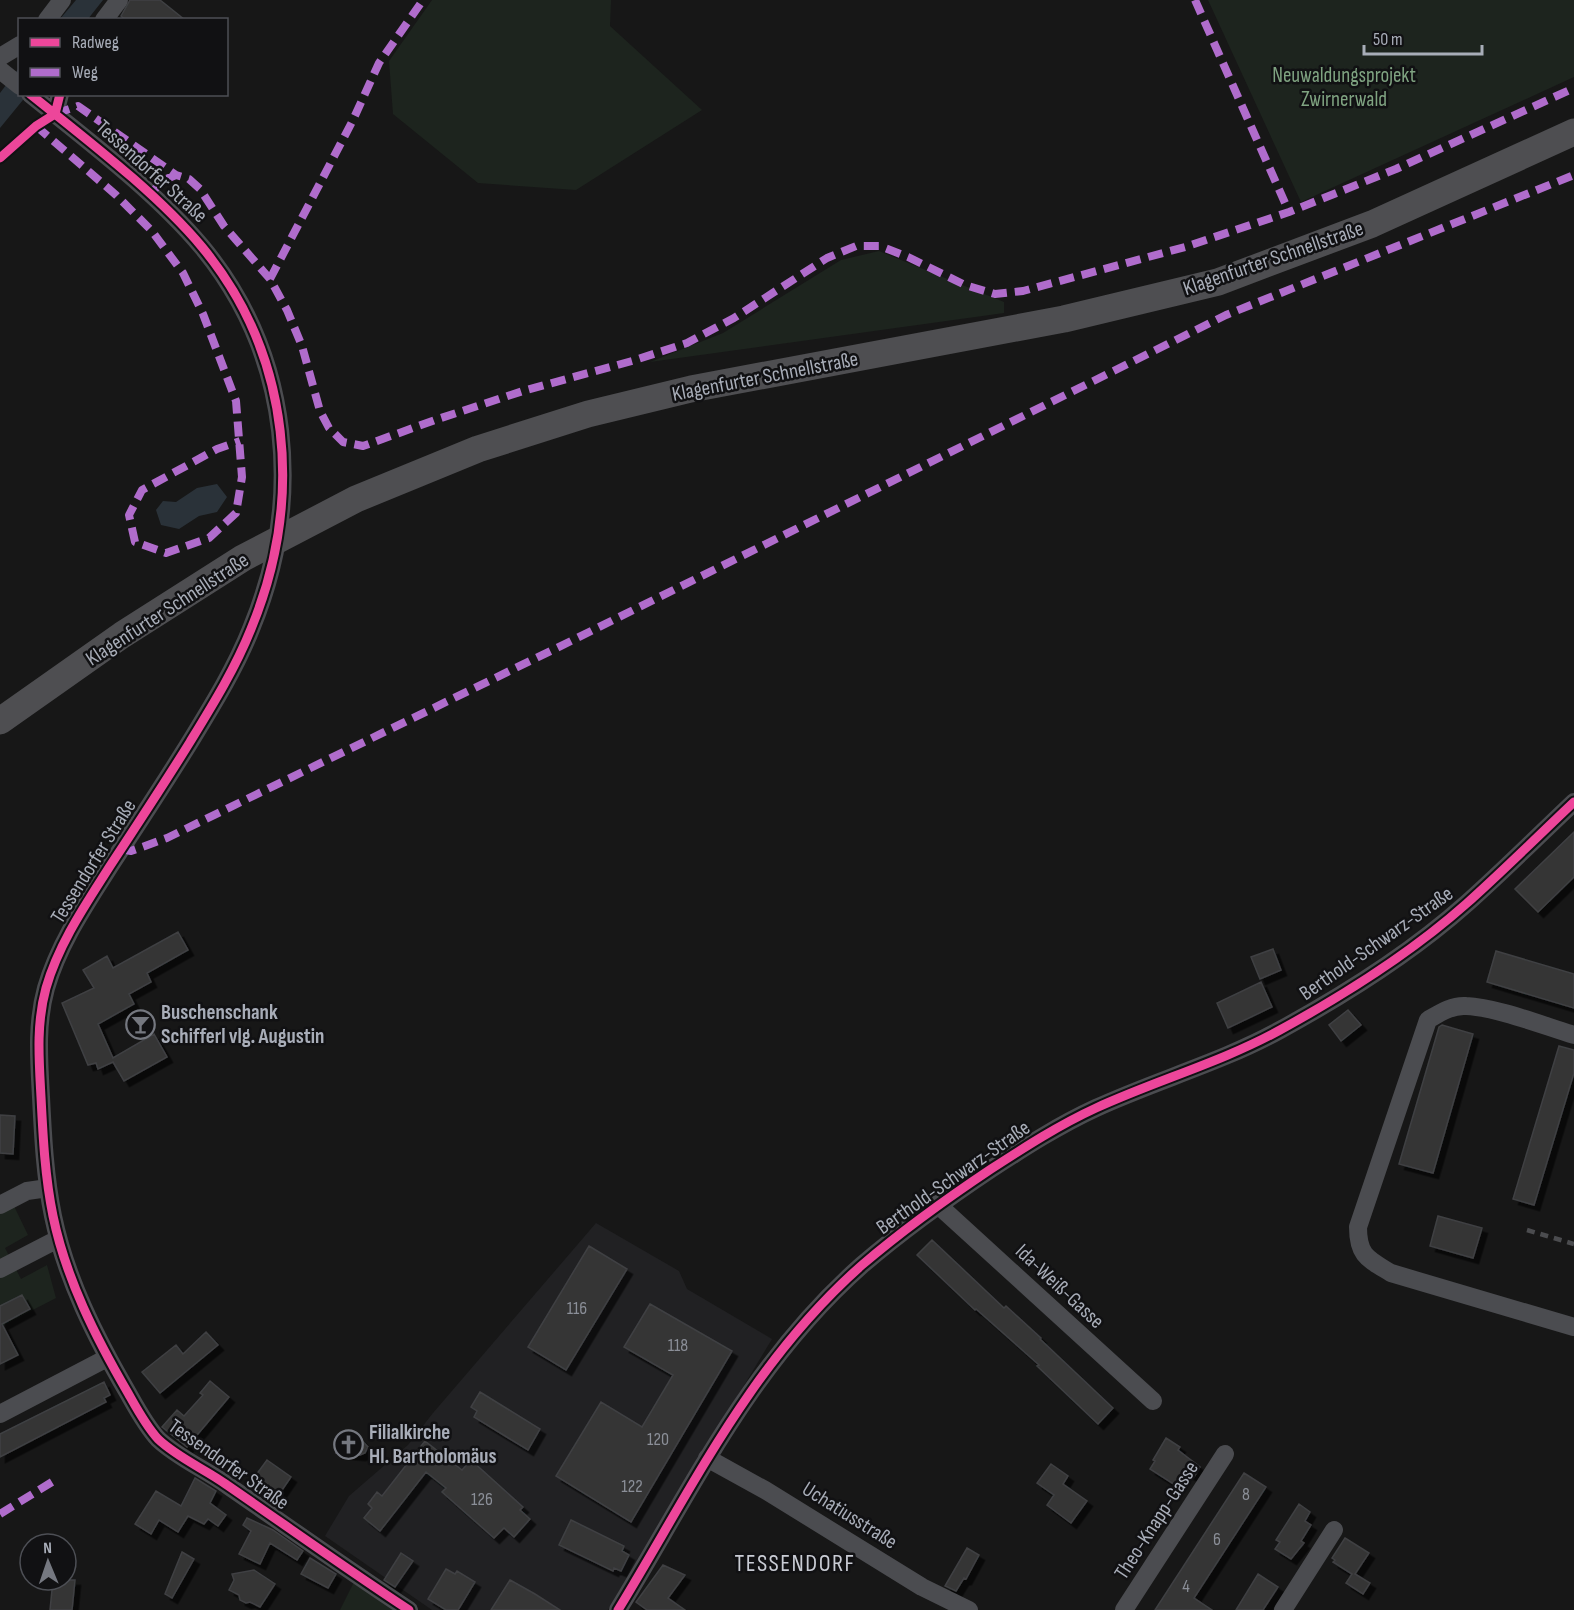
<svg xmlns="http://www.w3.org/2000/svg" width="1574" height="1610" viewBox="0 0 1574 1610" font-family="'Sofia Sans Condensed',sans-serif">
<style>
.built{fill:#212123}
.green{fill:#1d241e}
.water{fill:#2a3239}
.building{fill:#353536;stroke:#3f4043;stroke-width:1.5;filter:url(#shadow)}
.lines{fill:none;stroke-linecap:round;stroke-linejoin:round}
.minor{stroke:#4b4c50;stroke-width:18}
.highway{stroke:#4e4e51;stroke-width:27}
.rail{stroke:#4b4c4f;stroke-width:4.5;stroke-dasharray:8 6;stroke-linecap:butt}
.quiet{stroke:#b06ccc;stroke-width:8;stroke-dasharray:15 8;stroke-linecap:butt}
.cycleway-casing{stroke:#111113;stroke-width:13}
.cycleway{stroke:#ed469a;stroke-width:9}
.labels{text-anchor:middle;stroke-width:5;stroke-linejoin:round;paint-order:stroke}
.number-label{font-size:18px;fill:#8b8f98}
.park-label{font-size:21px;fill:#7fa381;stroke:#111113}
.street-label{font-size:21px;fill:#a8adb8;stroke:#111113}
.poi-label{font-size:21px;font-weight:bold;fill:#a8adb8;stroke:#111113;text-anchor:start}
.quarter-label{font-size:24px;letter-spacing:1.5px;fill:#c9ccd4;stroke:#111113}
</style>
<defs>
<filter id="shadow"><feDropShadow dx="5.5" dy="5.5" stdDeviation="0" flood-color="#0009"/></filter>
</defs>
<rect width="100%" height="100%" fill="#171717"/>
<path class="built" d="M596,1223L679,1271L687,1289L772,1339L608,1610H432L325,1536L349,1496L408,1445L433,1413Z"/>
<path class="green" d="M432,0H611L610,26L702,110L576,190L478,183L393,114L389,61Z
M1208,0H1574V77L1301,202Z
M879,251L1004,302V313L650,362L723,333L841,260Z
M14,1206L28,1235L5,1248L21,1279L47,1265L56,1298L0,1327V1213Z
M355,1580L398,1610H340Z"/>
<path class="water" d="M76,0H103L88,19H60Z
M19,68L20,94L27,95L0,128V93Z
M217,484L227,497L217,512L199,516L179,529L161,525L156,510L163,501L176,502L197,488Z"/>
<path class="building" d="M130,0H160L185,20H126L121,16Z
M1574,832V877L1538,912L1515,889Z
M178,932L188,950L147,973L151,982L129,994L134,1004L98,1024L113,1058L154,1034L167,1057L124,1081L113,1062L98,1069L96,1063L88,1065L62,1003L94,988L83,970L107,956L113,968Z
M1273,949L1281,970L1260,979L1251,957Z
M1496,951L1574,974V1008L1487,982Z
M1261,982L1272,1007L1228,1028L1217,1003Z
M1348,1010L1361,1025L1341,1041L1329,1025Z
M1442,1025L1473,1034L1433,1173L1399,1164L1439,1027Z
M1559,1046L1574,1050V1073L1534,1205L1513,1199Z
M0,1115L15,1116L13,1154L0,1153Z
M1438,1216L1482,1228L1473,1258L1430,1246Z
M932,1240L1004,1308L1006,1306L1041,1338L1040,1339L1113,1408L1098,1424L1037,1366L1039,1365L976,1309L975,1310L917,1255Z
M589,1246L627,1269L566,1370L528,1347Z
M22,1295L30,1309L2,1324L18,1355L0,1364V1306Z
M650,1304L732,1351L631,1522L556,1476L601,1402L642,1427L673,1375L624,1347Z
M206,1332L218,1345L160,1393L142,1372L176,1345L183,1354Z
M210,1381L229,1397L187,1447L162,1427L177,1410L184,1416L203,1395L200,1393Z
M104,1382L110,1395L104,1398L106,1402L0,1457V1434Z
M480,1392L540,1429L528,1450L474,1417L477,1411L471,1407Z
M353,1431L368,1447L365,1453L360,1455L336,1453L339,1437L351,1439Z
M1166,1438L1180,1447L1178,1450L1200,1467L1194,1477L1183,1471L1175,1485L1150,1469L1155,1461L1153,1460Z
M425,1441L462,1470L471,1460L523,1507L520,1510L530,1519L514,1537L504,1528L494,1538L442,1492L446,1488L426,1472L380,1531L364,1518L372,1508L368,1504L377,1492L382,1496Z
M267,1460L291,1477L278,1496L253,1479Z
M1051,1464L1068,1476L1063,1484L1087,1501L1071,1523L1047,1505L1054,1495L1037,1483Z
M1244,1473L1266,1487L1194,1598L1212,1610H1155Z
M195,1478L216,1491L210,1503L226,1515L218,1526L208,1519L204,1524L188,1516L178,1532L159,1520L151,1534L135,1524L156,1491L181,1506Z
M1299,1504L1310,1512L1305,1521L1311,1525L1301,1541L1304,1543L1291,1559L1275,1549L1280,1542L1276,1540Z
M247,1518L273,1530L303,1551L297,1560L270,1543L260,1564L239,1554L251,1531L243,1525Z
M571,1520L624,1546L622,1551L629,1555L621,1571L614,1568L613,1571L559,1545Z
M1345,1538L1369,1553L1355,1574L1370,1583L1363,1594L1346,1583L1352,1574L1333,1562L1335,1560L1332,1558Z
M967,1548L979,1555L966,1579L964,1578L956,1591L945,1586Z
M182,1552L194,1559L172,1598L165,1594Z
M401,1553L413,1561L395,1587L384,1580Z
M310,1558L336,1574L328,1588L301,1574Z
M663,1565L685,1575L668,1598L685,1610H647L636,1602Z
M446,1569L455,1574L457,1571L475,1582L458,1610H446L428,1599Z
M254,1570L275,1584L260,1607L250,1602L246,1603L240,1600L239,1595L229,1590L234,1580L232,1574Z
M1258,1574L1278,1587L1263,1610H1236Z
M53,1580H75L72,1610H50Z
M510,1580L535,1594L560,1610H491Z"/>
<g class="lines">
<path class="minor" d="M47,20L62,0
M104,20L119,0
M0,57L20,45
M0,70L20,86
M30,94C87,140 156,192 202,247C292,356 304,501 251,629C235,669 212,706 190,742C164,784 137,825 110,866C86,904 59,943 46,988C36,1024 39,1060 41,1097C43,1137 45,1177 53,1216C66,1279 96,1338 128,1393C137,1409 146,1426 158,1439C178,1458 205,1469 227,1485C288,1527 348,1570 409,1610
M55,114L60,94
M1574,1035C1544,1026 1496,1007 1466,1006C1452,1005 1440,1013 1428,1020L1358,1227C1358,1256 1368,1259 1391,1273L1574,1327
M937,1204L1153,1401
M0,1205L27,1191L48,1188
M0,1269L58,1239
M0,1414L107,1358
M707,1458L765,1490L922,1587L969,1610
M618,1610C693,1487 751,1363 862,1265C903,1230 946,1199 991,1169C1025,1147 1059,1125 1096,1108C1157,1080 1222,1062 1280,1030C1344,995 1412,952 1466,904C1503,871 1538,836 1574,802
M1124,1610L1225,1454
M1283,1610L1334,1530"/>
<path class="highway" d="M0,721L122,635L243,558L356,499L478,449L588,414L691,389L1064,319L1218,282L1372,224L1574,132"/>
<path class="rail" d="M1527,1230L1574,1244"/>
<path class="quiet" d="M1195,0L1289,212
M55,114L78,106L176,175
M36,126L116,195L151,230L183,273L203,314L236,401L242,477L236,513L209,538L166,553L135,542L129,515L142,490L217,449L240,441
M150,194L164,180L176,175L189,179L200,189L224,226L270,279L287,310L302,346L320,411L329,428L343,442L363,446L438,419L523,391L632,361L687,343L734,318L827,258L856,246H880L908,257L965,285L995,294L1023,291L1185,247L1289,212L1396,169L1574,88
M270,279L353,120L379,63L423,0
M121,849L131,851L167,838L571,641L1226,315L1574,175
M0,1514L52,1482"/>
<defs>
<path id="cycleway" d="M30,94C87,140 156,192 202,247C292,356 304,501 251,629C235,669 212,706 190,742C164,784 137,825 110,866C86,904 59,943 46,988C36,1024 39,1060 41,1097C43,1137 45,1177 53,1216C66,1279 96,1338 128,1393C137,1409 146,1426 158,1439C178,1458 205,1469 227,1485C288,1527 348,1570 409,1610
M0,158L36,126L55,114L60,94
M618,1610C693,1487 751,1363 862,1265C903,1230 946,1199 991,1169C1025,1147 1059,1125 1096,1108C1157,1080 1222,1062 1280,1030C1344,995 1412,952 1466,904C1503,871 1538,836 1574,802"/>
</defs>
<use href="#cycleway" class="cycleway-casing"/>
<use href="#cycleway" class="cycleway"/>
</g>
<defs>
<symbol id="bar-ring" viewBox="-11 -11 22 22"><circle r="9.5" fill="#111113" stroke="#757880" stroke-width="1.5"/><path d="M-6-5H6L.8 .8V4.5H3.5V6h-7V4.5H-.8V.8Z" fill="#757880"/></symbol>
<symbol id="church-ring" viewBox="-11 -11 22 22"><circle r="9.5" fill="#111113" stroke="#757880" stroke-width="1.5"/><path d="M-1.2-6h2.4v3.5h3.3v2.4h-3.3V6h-2.4V-.1h-3.3v-2.4h3.3Z" fill="#757880"/></symbol>
</defs>
<g fill-rule="evenodd">
<use href="#bar-ring" x="124" y="1008" width="33" height="33"/>
<use href="#church-ring" x="332" y="1428" width="33" height="33"/>
</g>
<g class="labels">
<g class="number-label">
<text x="577" y="1314">116</text>
<text x="678" y="1351">118</text>
<text x="658" y="1445">120</text>
<text x="632" y="1492">122</text>
<text x="1246" y="1500">8</text>
<text x="482" y="1505">126</text>
<text x="1217" y="1545">6</text>
<text x="1186" y="1592">4</text>
</g>
<g class="park-label">
<text x="1344" y="82">Neuwaldungsprojekt<tspan x="1344" dy="24">Zwirnerwald</tspan></text>
</g>
<g class="street-label">
<text transform="translate(152 171) rotate(42)" y="7">Tessendorfer Straße</text>
<text transform="translate(1273 258) rotate(-19)" y="7">Klagenfurter Schnellstraße</text>
<text transform="translate(765 376) rotate(-11)" y="7">Klagenfurter Schnellstraße</text>
<text transform="translate(167 609) rotate(-33)" y="7">Klagenfurter Schnellstraße</text>
<text transform="translate(93 861) rotate(-58)" y="7">Tessendorfer Straße</text>
<text transform="translate(1376 943) rotate(-35)" y="7">Berthold-Schwarz-Straße</text>
<text transform="translate(953 1177) rotate(-35)" y="7">Berthold-Schwarz-Straße</text>
<text transform="translate(1060 1286) rotate(43)" y="7">Ida-Weiß-Gasse</text>
<text transform="translate(229 1464) rotate(35)" y="7">Tessendorfer Straße</text>
<text transform="translate(850 1515) rotate(32)" y="7">Uchatiusstraße</text>
<text transform="translate(1156 1520) rotate(-57)" y="7">Theo-Knapp-Gasse</text>
</g>
<g class="poi-label">
<text x="161" y="1019">Buschenschank<tspan x="161" dy="24">Schifferl vlg. Augustin</tspan></text>
<text x="369" y="1439">Filialkirche<tspan x="369" dy="24">Hl. Bartholomäus</tspan></text>
</g>
<g class="quarter-label">
<text x="795" y="1571">TESSENDORF</text>
</g>
</g>
<rect x="18" y="18" width="210" height="78" fill="#111113" stroke="#4d4f55" stroke-width="1.5"/>
<rect x="30" y="38" width="30" height="9" fill="#ed469a" stroke="#4d4f55" stroke-width="1.5"/>
<text x="72" y="48" font-size="18" fill="#a8adb8">Radweg</text>
<rect x="30" y="68" width="30" height="9" fill="#b06ccc" stroke="#4d4f55" stroke-width="1.5"/>
<text x="72" y="78" font-size="18" fill="#a8adb8">Weg</text>
<g transform="translate(48 1562) rotate(358)"><circle r="28" fill="#111113" stroke="#4d4f55" stroke-width="1.5"/>
<path d="M0-4.5L10 22L0 15L-10 22Z" fill="#757880"/>
<text y="-9" font-size="16" font-weight="bold" text-anchor="middle" fill="#a8adb8">N</text>
</g>
<path d="M1364 45v9h118v-9" fill="none" stroke="#a8adb8" stroke-width="3"/>
<text x="1373" y="45" font-size="18" fill="#a8adb8" stroke="#111113" stroke-width="4.5" paint-order="stroke">50 m</text>
</svg>
